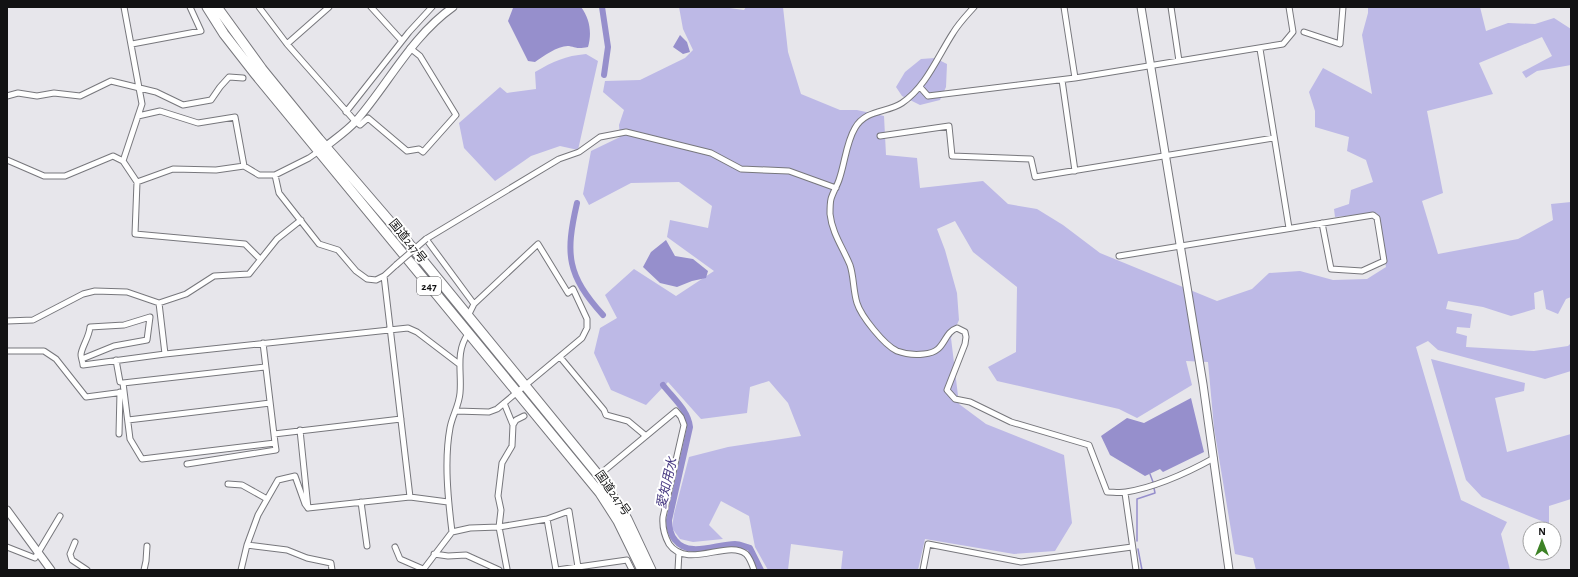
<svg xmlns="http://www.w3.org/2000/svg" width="1578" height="577" viewBox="0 0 1578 577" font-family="'Alegreya Sans','Noto Sans JP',sans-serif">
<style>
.green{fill:#bdb9e6}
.water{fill:#968fcc}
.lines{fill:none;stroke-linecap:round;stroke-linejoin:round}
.stream{stroke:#968fcc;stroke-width:1.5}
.canal{stroke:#968fcc;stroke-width:6}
.street-casing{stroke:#77777c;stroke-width:7}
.secondary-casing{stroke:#77777c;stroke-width:9}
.highway-casing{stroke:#77777c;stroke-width:11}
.street{stroke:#fff;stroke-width:5}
.secondary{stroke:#fff;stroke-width:7}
.highway{stroke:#fff;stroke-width:9}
.street-bridge-casing{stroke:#77777c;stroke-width:7;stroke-linecap:butt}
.street-bridge{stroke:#fff;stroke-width:5}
.labels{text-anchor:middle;stroke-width:4;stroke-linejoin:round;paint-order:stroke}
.shield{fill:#fff;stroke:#59595a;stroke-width:1}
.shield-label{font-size:11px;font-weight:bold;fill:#121213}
.street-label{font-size:12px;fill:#121213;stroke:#fff}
.water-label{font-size:13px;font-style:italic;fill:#473982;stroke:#fff}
</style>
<rect width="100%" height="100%" fill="#e7e6eb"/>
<path class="green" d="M679,7H722L744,10L746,7H783L788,52L801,94L840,110H857L884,116L886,155L917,158L920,188L983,181L1008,204L1037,209L1063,225L1100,253L1217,301L1252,289L1269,273L1300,271L1333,280L1367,279L1386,267L1377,213L1335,217L1334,209L1349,204L1351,190L1373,182L1366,160L1347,151L1349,137L1315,127V111L1309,92L1323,68L1372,94L1362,35L1368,13V7H1480L1486,31L1508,23L1535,24L1554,18L1571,29V65L1537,71L1526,78L1522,72L1552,56L1542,37L1479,63L1493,94L1427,111L1443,193L1422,201L1438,254L1518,239L1553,220L1551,204L1571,202V297L1566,299L1558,314L1546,309L1543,290L1534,293L1535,309L1511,316L1483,307L1448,301L1446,309L1472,314L1470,328L1457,327L1456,333L1467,336L1466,347L1534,351L1568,346L1571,343V371L1545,379L1438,350L1428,341L1416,347L1461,500L1507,522L1501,534L1510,570H1256L1253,558L1235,554L1214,428L1208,362L1186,361L1192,385L1137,418L1119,409L997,381L988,367L1016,352L1017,287L973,252L955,221L937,229L945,250L957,293L959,320L951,338L959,404L986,424L1064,455L1072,523L1055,551L1014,554L925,539L918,570H841L843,551L791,544L788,570H768L755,547L749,516L721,501L709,525L723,539L693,542L680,539L672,528L674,514L689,457L728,447L801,436L788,403L769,381L750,387L747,413L701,419L668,382L646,405L611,390L594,353L600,328L617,318L605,295L634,269L676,296L714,271L667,237L670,220L708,228L712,206L679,182L631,183L589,205L583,194L591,151L620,137L619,125L624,110L603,92L605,81L640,80L685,58L693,50L683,29Z
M586,54L598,61L578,150L560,146L531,156L495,181L464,148L459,123L500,87L507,93L536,89L535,72C554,61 565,56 586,54Z
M935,58L947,64L946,87L940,100L920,105L902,96L896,87L905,72L921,59Z
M1431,359L1525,383L1524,391L1495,398L1507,452L1571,434V499L1549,506V524L1482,497L1466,480Z"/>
<path class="water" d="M515,7H581C590,19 592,33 588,47C578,49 578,48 569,46C559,45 543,56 535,62L528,61L508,21L513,8Z
M680,35L687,42L690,52L683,54L673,47Z
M666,240L675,256L693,259L708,271L706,278L692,281L677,287L660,283L643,267L651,252Z
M1191,398L1204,452L1163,472L1160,469L1145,476L1110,455L1101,436L1127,418L1144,423Z"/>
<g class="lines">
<path class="stream" d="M1150,474L1153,482
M1137,541V499L1155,493L1154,488
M1138,549L1142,570"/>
<path class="canal" d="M602,7L608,47L604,75
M577,203C565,255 567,275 603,315
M663,385C673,398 688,410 690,427L669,520C669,528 670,534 675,540C689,558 716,544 735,544C740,544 745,547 750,548L761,570"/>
<defs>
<path id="street" d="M259,7L287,44L355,121L360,125L368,118L407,151L419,149L423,152L456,115L420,56L410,48
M371,7L402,41
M974,7C967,15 959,23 953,33C938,56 926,87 902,103C887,113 866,109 855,128C846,143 845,163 839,180C837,186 833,192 831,199C830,203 830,210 830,214C832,233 843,248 850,265C854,277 853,290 857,303C861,316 884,345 897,351C905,354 916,355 924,354C947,352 942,333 957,328L965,332L966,337L965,344L947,390L955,399L970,402L1011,422L1089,445L1107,492C1113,492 1120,493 1126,492C1157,487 1187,473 1214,458
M1064,7L1075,78
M1171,7L1179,61
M1304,32L1340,44L1343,7
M132,44L201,31L190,7
M287,44L329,7
M1260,49L1289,228
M1062,80L1075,171
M920,87L928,96L1075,78L1283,44L1293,32L1289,7
M7,96L18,93L37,96L54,93L80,96L111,81L156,92L183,105L211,100L220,87L229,77L243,78
M346,112L409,32L432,7
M138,116L160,111L198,123L235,117L244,166
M880,136L949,126L952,156L1031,159L1035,177L1274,138
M7,160L44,176H65L113,156L123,161L137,182L173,169L216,170L244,166L259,175H275L309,158L319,151
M123,161L142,104L124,7
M275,175L279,193L319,244L338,250L356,271L367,279L376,280L384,276L396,265
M137,182L135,234L245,244L260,259
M1119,256L1373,215L1377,218L1384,261L1362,271L1331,269L1322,223
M384,276L410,497
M159,303L165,354
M474,304L426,239L559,159L579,152L600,137L626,132L711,153L741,169L789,171L836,188
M7,321L33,320L83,294L95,291L127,292L159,303L186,294L214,276L249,274L277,239L301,220
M263,343L275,443L142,459L130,439L123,383L265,367
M7,351H44L56,359L86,397L124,392
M560,357L604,410L606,415L628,421L646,436
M82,359L114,346L147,340L150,317L124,325L90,327C89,338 81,348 81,355C81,358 83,362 83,365L165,354L408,328L417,332L459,364
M116,360L120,382L123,383
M504,403L513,425
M456,411L489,412L497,409L582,338L587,328V319L573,289L568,293L538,244L474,304L468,316
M128,420L270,403
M300,430L308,508
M119,434L120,392
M274,434L401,419
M187,464L276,450L275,443
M605,470L676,411L681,417L684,425L663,517C662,528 664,535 669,544C687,570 728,539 746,554C750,558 752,564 754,570
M228,484L242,485L267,499
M1125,493L1136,570
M361,502L367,546
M308,508L410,497L448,502
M547,519L556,570
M452,532C448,499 444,460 450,428C452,416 459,406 460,393C462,373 455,352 468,334
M75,542L70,554L72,560L87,570
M247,545L287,550L307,558L331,563L332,570
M7,547L35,558L60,516
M395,547L400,559L423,569
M434,554L448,556L466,555L499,570
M507,569L499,527L501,510L498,496L502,463L512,446L513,425L516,420L524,416
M144,570L146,561L147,546
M241,570L247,545L258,515L278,480L295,476L305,504L308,508
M423,570L452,532L470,528L499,527L547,519L569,511L578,567
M557,570L627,560L632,570
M678,570L679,552
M923,570L928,544L1021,562L1132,547"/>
<path id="secondary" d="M1141,7L1203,384L1229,570
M325,147C335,139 347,131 356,121C389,83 411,37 453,7
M7,510L51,570"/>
<path id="highway" d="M207,7L224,34L256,75L600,493L618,521L642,570
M217,7L262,69L319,139L411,246L599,476L627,519L651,570"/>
</defs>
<use href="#street" class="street-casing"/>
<use href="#secondary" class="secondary-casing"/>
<use href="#highway" class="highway-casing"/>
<use href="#street" class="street"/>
<use href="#secondary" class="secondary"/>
<use href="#highway" class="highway"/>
<defs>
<path id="street-bridge" d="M396,265L426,239"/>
</defs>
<use href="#street-bridge" class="street-bridge-casing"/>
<use href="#street-bridge" class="street-bridge"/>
</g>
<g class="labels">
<rect class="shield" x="417" y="277" width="24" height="18" rx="3"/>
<g class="shield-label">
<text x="429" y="290">247</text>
</g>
<g class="street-label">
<text transform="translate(408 241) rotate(51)" y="4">国道247号</text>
<text transform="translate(613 493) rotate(55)" y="4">国道247号</text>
</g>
<g class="water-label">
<text transform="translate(666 483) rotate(-77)" y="5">愛知用水</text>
</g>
</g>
<rect width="1578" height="577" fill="none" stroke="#121213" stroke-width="16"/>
<g transform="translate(1542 541)"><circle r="19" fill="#ffffff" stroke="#a0a0a1"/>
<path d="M0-3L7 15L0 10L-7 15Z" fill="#3d8226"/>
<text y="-6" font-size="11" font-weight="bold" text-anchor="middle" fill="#121213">N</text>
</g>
</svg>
